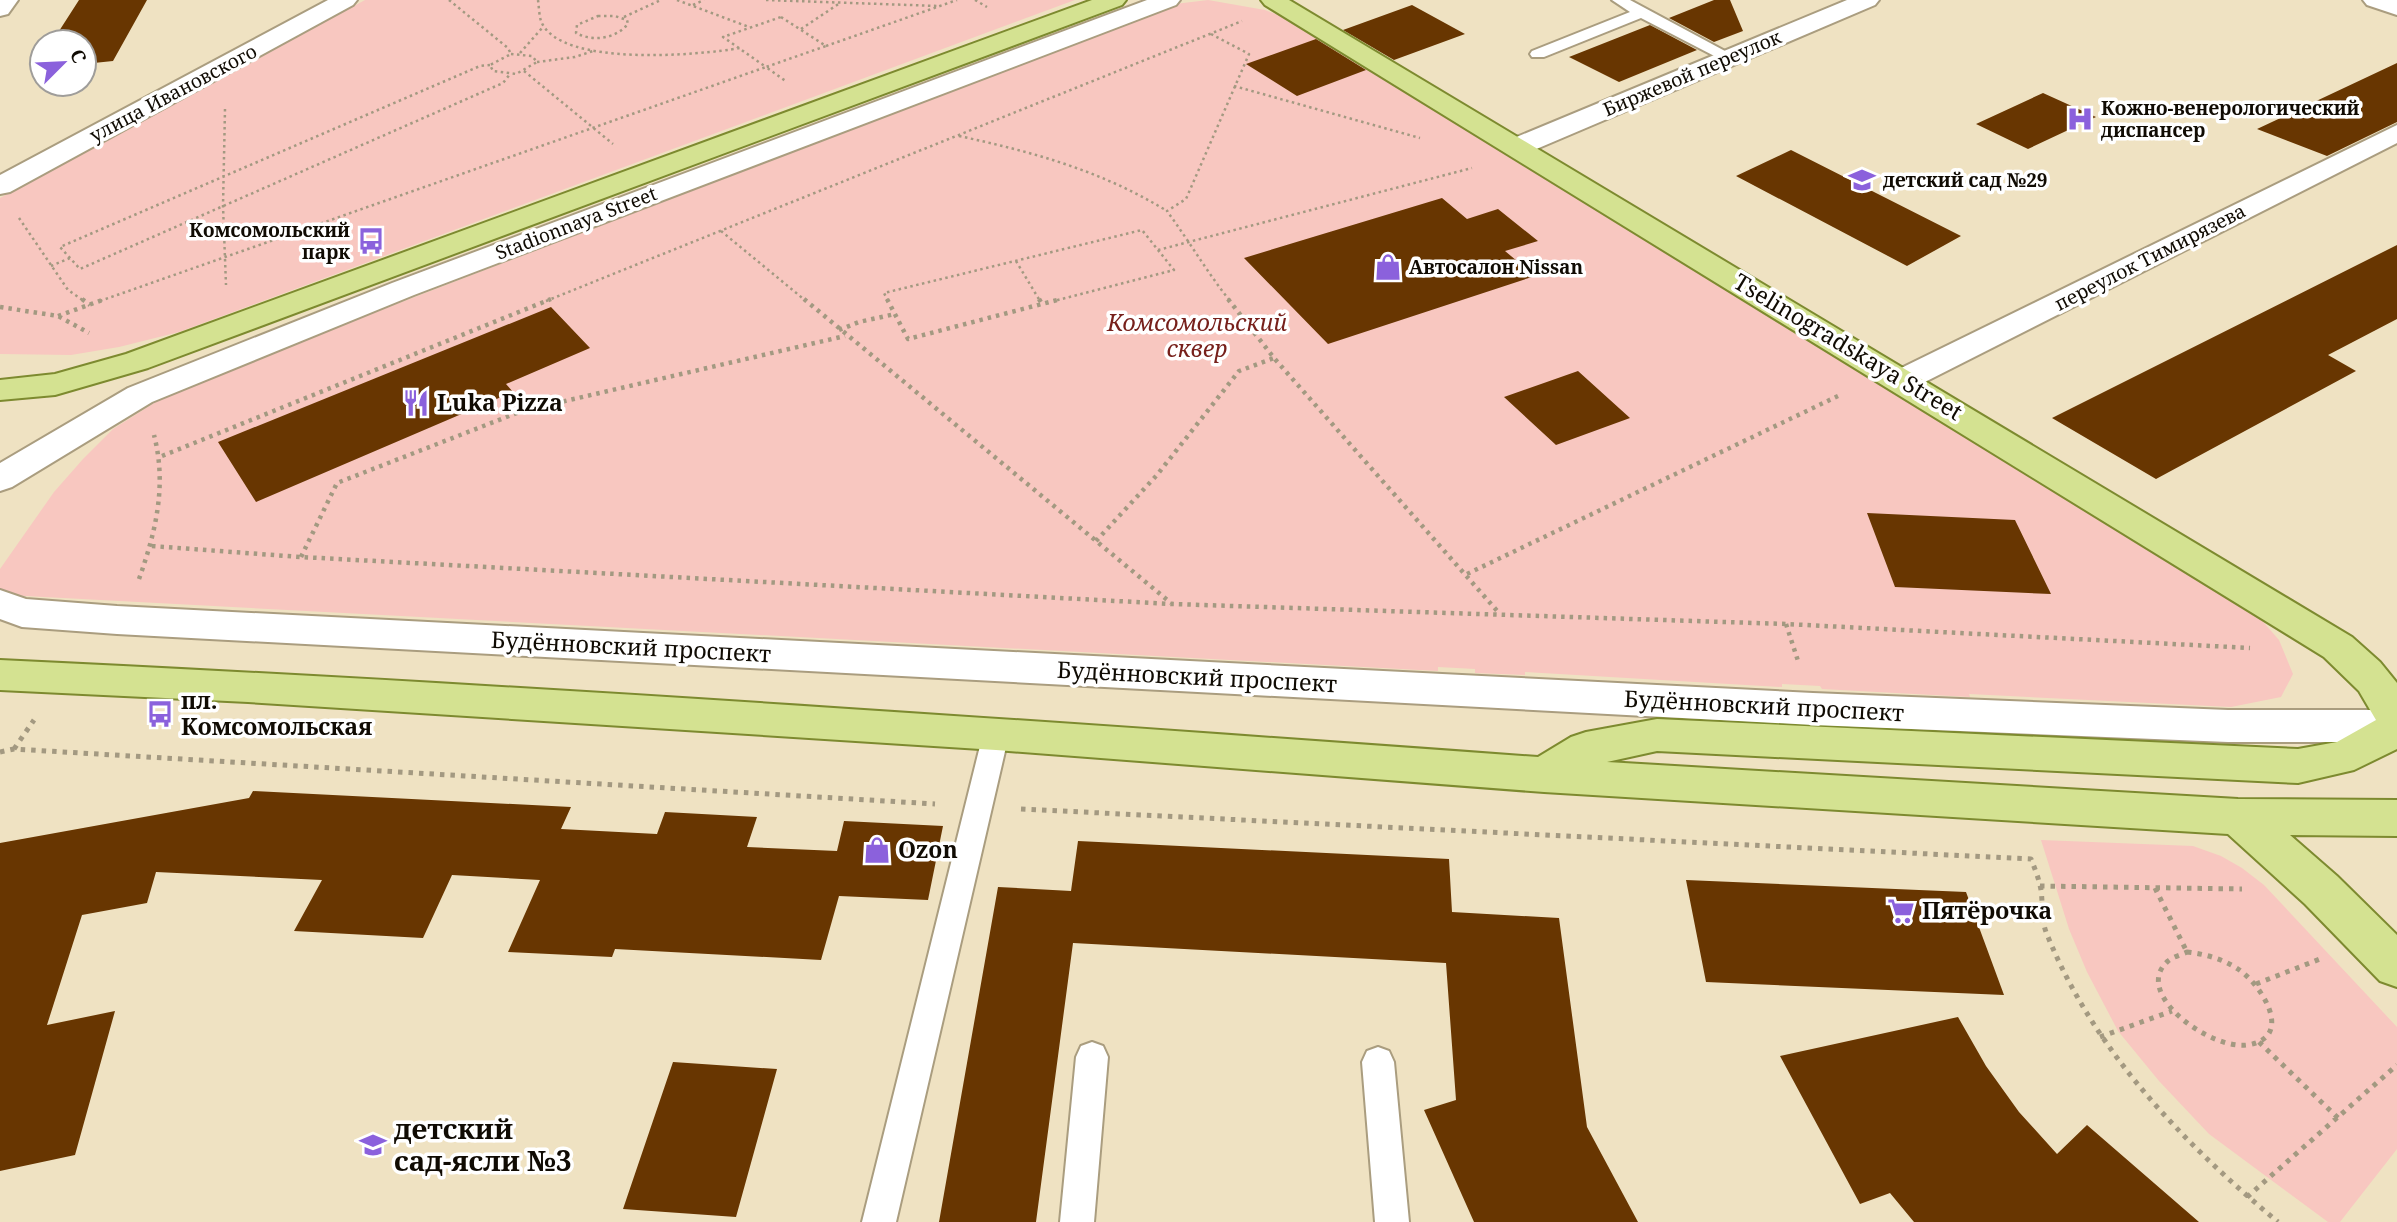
<svg xmlns="http://www.w3.org/2000/svg" width="2397" height="1222" viewBox="0 0 2397 1222" font-family="'Noto Serif',serif">
<style>
.green{fill:#f8c7c0}
.building{fill:#683601}
.lines{fill:none;stroke-linecap:round;stroke-linejoin:round}
.lane-casing{stroke:#aa9d7f;stroke-width:4}
.street-casing{stroke:#aa9d7f;stroke-width:4}
.secondary-casing{stroke:#aa9d7f;stroke-width:4}
.primary-casing{stroke:#7d8a2f;stroke-width:4}
.path-far2{stroke:#a39981;stroke-width:2.5;stroke-dasharray:2.5 3.5;stroke-linecap:butt}
.path-far1{stroke:#a39981;stroke-width:4.5;stroke-dasharray:3.5 5;stroke-linecap:butt}
.path{stroke:#a39981;stroke-width:5;stroke-dasharray:4.5 6;stroke-linecap:butt}
.lane{fill:#fff;fill-rule:evenodd}
.street{fill:#fff;fill-rule:evenodd}
.secondary{fill:#fff;fill-rule:evenodd}
.primary{fill:#d4e291;fill-rule:evenodd}
.labels{text-anchor:middle;stroke-width:7;stroke-linejoin:round;paint-order:stroke}
.far-street-label{font-size:19px;fill:#100b03;stroke:#fff}
.far-poi-label{font-size:19px;font-weight:bold;fill:#100b03;stroke:#fff;text-anchor:start}
.park-label{font-size:23px;font-style:italic;fill:#77201b;stroke:#fff}
.street-label{font-size:23px;fill:#100b03;stroke:#fff}
.poi-label{font-size:23px;font-weight:bold;fill:#100b03;stroke:#fff;text-anchor:start}
.near-poi-label{font-size:28px;font-weight:bold;fill:#100b03;stroke:#fff;text-anchor:start}
</style>
<rect width="100%" height="100%" fill="#efe2c2"/>
<path class="green" d="M365,0H1075L179,332L119,347L71,355L0,354V198Z
M1208,0L1265,10L1281,16L1835,353L2258,616L2279,640L2293,674L2281,697L2231,707L1969,694L1970,697L1822,689L1820,686L1782,684V687L1525,672V675L1475,673V669L1438,667V671L25,596L10,595L0,589V569L54,492L83,459L113,429L162,398L223,371L1175,4Z
M2041,840L2193,846L2221,856L2242,868L2264,885L2397,1027V1149L2340,1222H2328L2209,1134L2159,1081L2118,1031L2087,972L2069,929Z"/>
<path class="building" d="M79,0H147L113,61L84,64V42H52Z
M1714,0H1730L1743,31L1714,42L1669,18Z
M1412,5L1465,34L1394,60L1343,30Z
M1650,25L1697,50L1619,82L1569,57Z
M1316,39L1366,70L1297,96L1246,64Z
M2397,63V122L2327,156L2257,129Z
M2043,93L2096,117L2028,149L1976,124Z
M1791,150L1961,236L1907,266L1736,176Z
M1442,198L1467,219L1498,209L1538,241L1505,251L1535,276L1328,344L1244,258Z
M2397,245V319L2328,355L2356,371L2156,479L2052,418Z
M551,307L590,348L506,384L513,392L256,502L218,442Z
M1578,371L1630,418L1556,445L1504,397Z
M1867,513L2015,520L2051,594L1895,587Z
M253,791L571,807L561,829L657,834L665,812L757,817L747,847L837,851L844,821L943,826L928,900L839,896L821,960L615,949L612,957L508,952L540,880L452,875L423,938L294,931L322,880L156,872L147,903L82,915L47,1025L115,1011L75,1155L0,1171V843L249,798Z
M1078,841L1449,859L1452,912L1559,918L1587,1127L1638,1222H1474L1424,1110L1456,1100L1446,963L1073,943L1036,1222H939L998,887L1071,891Z
M1686,880L1966,892L2004,995L1706,982Z
M1958,1017L1986,1066L2019,1112L2057,1154L2087,1125L2199,1222H1914L1890,1193L1860,1204L1780,1056Z
M673,1062L777,1069L736,1217L623,1209Z"/>
<g class="lines">
<defs>
<path id="lane" d="M1612,0H1630L1738,58L1736,61H1724L1641,18L1544,57H1532L1530,54L1532,51L1630,12Z
M996,724L1005,727L1009,734L896,1222H862L983,734L987,727Z
M1092,1042L1103,1046L1108,1057L1094,1222H1060L1076,1057L1081,1046Z
M1378,1047L1389,1051L1394,1062L1409,1222H1375L1362,1062L1367,1051Z"/>
<path id="street" d="M328,0H357L353,5L10,192L0,194V175Z
M1147,0H1180L1176,5L414,295L152,402L12,487L0,491V463L128,388L392,283Z
M1847,0H1879L1875,5L1527,153L1517,155L1507,153L1504,147L1507,141Z
M2363,0H2397V15L2367,5Z
M2397,125V143L1915,387L1903,390L1891,387L1887,380L1891,373Z
M0,590L26,599L117,606L1813,693L2228,710H2397V742H2228L1813,725L117,634L22,627L0,619Z"/>
<path id="secondary" d="M0,0H18L8,14L0,16Z"/>
<path id="primary" d="M1092,0H1126L1122,5L148,368L55,395L0,400V380L55,374L126,354Z
M1261,0H1289L2352,637L2380,662L2397,683V749L2354,770L2298,783L1657,751L1607,762L2238,799L2397,800V836L2290,835L2337,876L2397,935V987L2380,981L2305,904L2228,834L1544,792L996,750L248,702L0,690V660C513,684 1026,720 1538,757L1571,737L1586,732L1657,719L2298,749L2337,742L2376,720L2359,691L2324,657L1265,5Z"/>
</defs>
<use href="#lane" class="lane-casing"/>
<use href="#street" class="street-casing"/>
<use href="#secondary" class="secondary-casing"/>
<use href="#primary" class="primary-casing"/>
<path class="path-far2" d="M449,0L508,48L511,54
M538,0C539,7 539,15 541,21C559,68 701,55 740,48
M677,0L749,27
M766,0L938,6
M975,0L987,7
M693,5L704,0
M598,16H615L627,20L628,24C615,39 593,42 576,33L577,25Z
M624,17L661,0
M781,17L826,46L766,67L723,37Z
M801,29L840,3
M1211,34L1249,54L1186,199L1167,211C1189,241 1207,272 1230,301
M826,46L957,0
M520,53L543,27
M511,54L532,56L537,62L516,74L493,71L490,65Z
M537,62L575,57L593,51
M490,65L480,66L60,247L80,269L503,83L510,74
M524,71L613,144
M1234,86L1420,138
M225,109L223,206L226,285
M959,136C1033,152 1102,171 1167,211
M19,218L68,290L84,301
M721,231L806,301
M1158,250L1472,168
M1016,261L1040,301
M51,266L70,258
M100,301L766,67L787,82
M546,301L1242,21
M888,301L884,293L1142,230L1174,270L1054,301"/>
<path class="path-far1" d="M82,299L90,305
M804,299L1171,603
M887,299L908,339L1061,299
M1039,299L1042,304
M1228,299L1274,358L1499,613
M0,307L58,316L89,333
M58,316L105,299
M839,330L859,322L895,314
M162,456L551,299
M1096,541L1157,475L1239,371L1274,358
M152,546L301,557L1172,604L1786,624L2250,648
M301,557L337,483L522,411L845,336
M1467,574L1840,395
M139,579C156,531 167,485 154,435
M1786,624L1799,664"/>
<path class="path" d="M14,749L34,720
M0,752L14,749L935,804
M1021,809L2031,859C2035,869 2039,879 2041,890C2043,904 2041,918 2046,932C2093,1050 2182,1142 2278,1222
M2040,886L2242,889
M2155,888L2187,952
M2187,952C2205,954 2223,959 2238,969C2261,984 2296,1038 2247,1045C2210,1050 2131,993 2168,961C2172,957 2181,955 2187,952Z
M2256,984L2320,959
M2100,1037L2172,1011
M2259,1042L2338,1118
M2247,1197L2397,1065"/>
<use href="#lane" class="lane"/>
<use href="#street" class="street"/>
<use href="#secondary" class="secondary"/>
<use href="#primary" class="primary"/>
</g>
<defs>
<symbol id="hospital-bare" viewBox="-9 -9 18 18"><path d="M-5-5h3v3.5h4V-5h3V5h-3V1.5h-4V5h-3Z" fill="#8b61dc" stroke="#fff" stroke-width="2.5" paint-order="stroke"/></symbol>
<symbol id="school-bare" viewBox="-9 -9 18 18"><path d="M0-5L7-2L0 1L-7-2ZM-4 1L0 2.5L4 1V4Q0 6-4 4Z" fill="#8b61dc" stroke="#fff" stroke-width="2.5" paint-order="stroke"/></symbol>
<symbol id="bus-bare" viewBox="-9 -9 18 18"><path d="M-5-6H5V4H4V6H2V4H-2V6H-4V4H-5ZM-3.5-4V0h7V-4ZM-3.5 1.2v1.5H-2V1.2ZM2 1.2v1.5H3.5V1.2Z" fill="#8b61dc" stroke="#fff" stroke-width="2.5" paint-order="stroke"/></symbol>
<symbol id="shop-bare" viewBox="-9 -9 18 18"><path d="M-5-2.5h2.3a2.7 3.5 0 0 1 5.4 0H5L5.5 6h-11ZM-1.5-2.5h3a1.5 2.3 0 0 0-3 0Z" fill="#8b61dc" stroke="#fff" stroke-width="2.5" paint-order="stroke"/></symbol>
<symbol id="restaurant-bare" viewBox="-9 -9 18 18"><path d="M-5-6h1v4h1v-4h1v4h1v-4h1v5L-1.5 .5V6h-2V.5L-5-1ZM5-6V6H3V1.5H1.5Q1.5-4 5-6Z" fill="#8b61dc" stroke="#fff" stroke-width="2.5" paint-order="stroke"/></symbol>
<symbol id="supermarket-bare" viewBox="-9 -9 18 18"><path d="M-6-5.5h2.5l.6 2H6L4.5 2H-2.5L-4.4-4H-6ZM-1.5 3.2a1.3 1.3 0 1 0 .1 0ZM3 3.2a1.3 1.3 0 1 0 .1 0Z" fill="#8b61dc" stroke="#fff" stroke-width="2.5" paint-order="stroke"/></symbol>
</defs>
<g fill-rule="evenodd">
<use href="#hospital-bare" x="2061" y="100" width="38" height="38"/>
<use href="#school-bare" x="1843" y="161" width="38" height="38"/>
<use href="#bus-bare" x="352" y="222" width="38" height="38"/>
<use href="#shop-bare" x="1369" y="248" width="38" height="38"/>
<use href="#restaurant-bare" x="397" y="384" width="38" height="38"/>
<use href="#bus-bare" x="141" y="695" width="38" height="38"/>
<use href="#shop-bare" x="858" y="831" width="38" height="38"/>
<use href="#supermarket-bare" x="1882" y="892" width="38" height="38"/>
<use href="#school-bare" x="354" y="1126" width="38" height="38"/>
</g>
<g class="labels">
<g class="far-street-label">
<text transform="translate(1692 73) rotate(-23)" y="7">Биржевой переулок</text>
<text transform="translate(173 93) rotate(-28)" y="7">улица Ивановского</text>
<text transform="translate(576 223) rotate(-21)" y="7">Stadionnaya Street</text>
<text transform="translate(2150 257) rotate(-27)" y="7">переулок Тимирязева</text>
</g>
<g class="far-poi-label">
<text x="2101" y="115">Кожно-венерологический<tspan x="2101" dy="22">диспансер</tspan></text>
<text x="1883" y="187">детский сад №29</text>
<text x="350" y="237" text-anchor="end">Комсомольский<tspan x="350" dy="22">парк</tspan></text>
<text x="1409" y="274">Автосалон Nissan</text>
</g>
<g class="park-label">
<text x="1197" y="331">Комсомольский<tspan x="1197" dy="26">сквер</tspan></text>
</g>
<g class="street-label">
<text transform="translate(1848 347) rotate(31)" y="8">Tselinogradskaya Street</text>
<text transform="translate(631 647) rotate(3)" y="8">Будённовский проспект</text>
<text transform="translate(1197 677) rotate(3)" y="8">Будённовский проспект</text>
<text transform="translate(1764 706) rotate(3)" y="8">Будённовский проспект</text>
</g>
<g class="poi-label">
<text x="437" y="411">Luka Pizza</text>
<text x="181" y="709">пл.<tspan x="181" dy="26">Комсомольская</tspan></text>
<text x="898" y="858">Ozon</text>
<text x="1922" y="919">Пятёрочка</text>
</g>
<g class="near-poi-label">
<text x="394" y="1139">детский<tspan x="394" dy="32">сад-ясли №3</tspan></text>
</g>
</g>
<g transform="translate(63 63) rotate(66)"><circle r="33" fill="#ffffff" stroke="#9f9d9a" stroke-width="2"/>
<path d="M0-5L12 26L0 18L-12 26Z" fill="#8b61dc"/>
<text y="-10" font-size="19" font-weight="bold" text-anchor="middle" fill="#100b03">С</text>
</g>
</svg>
